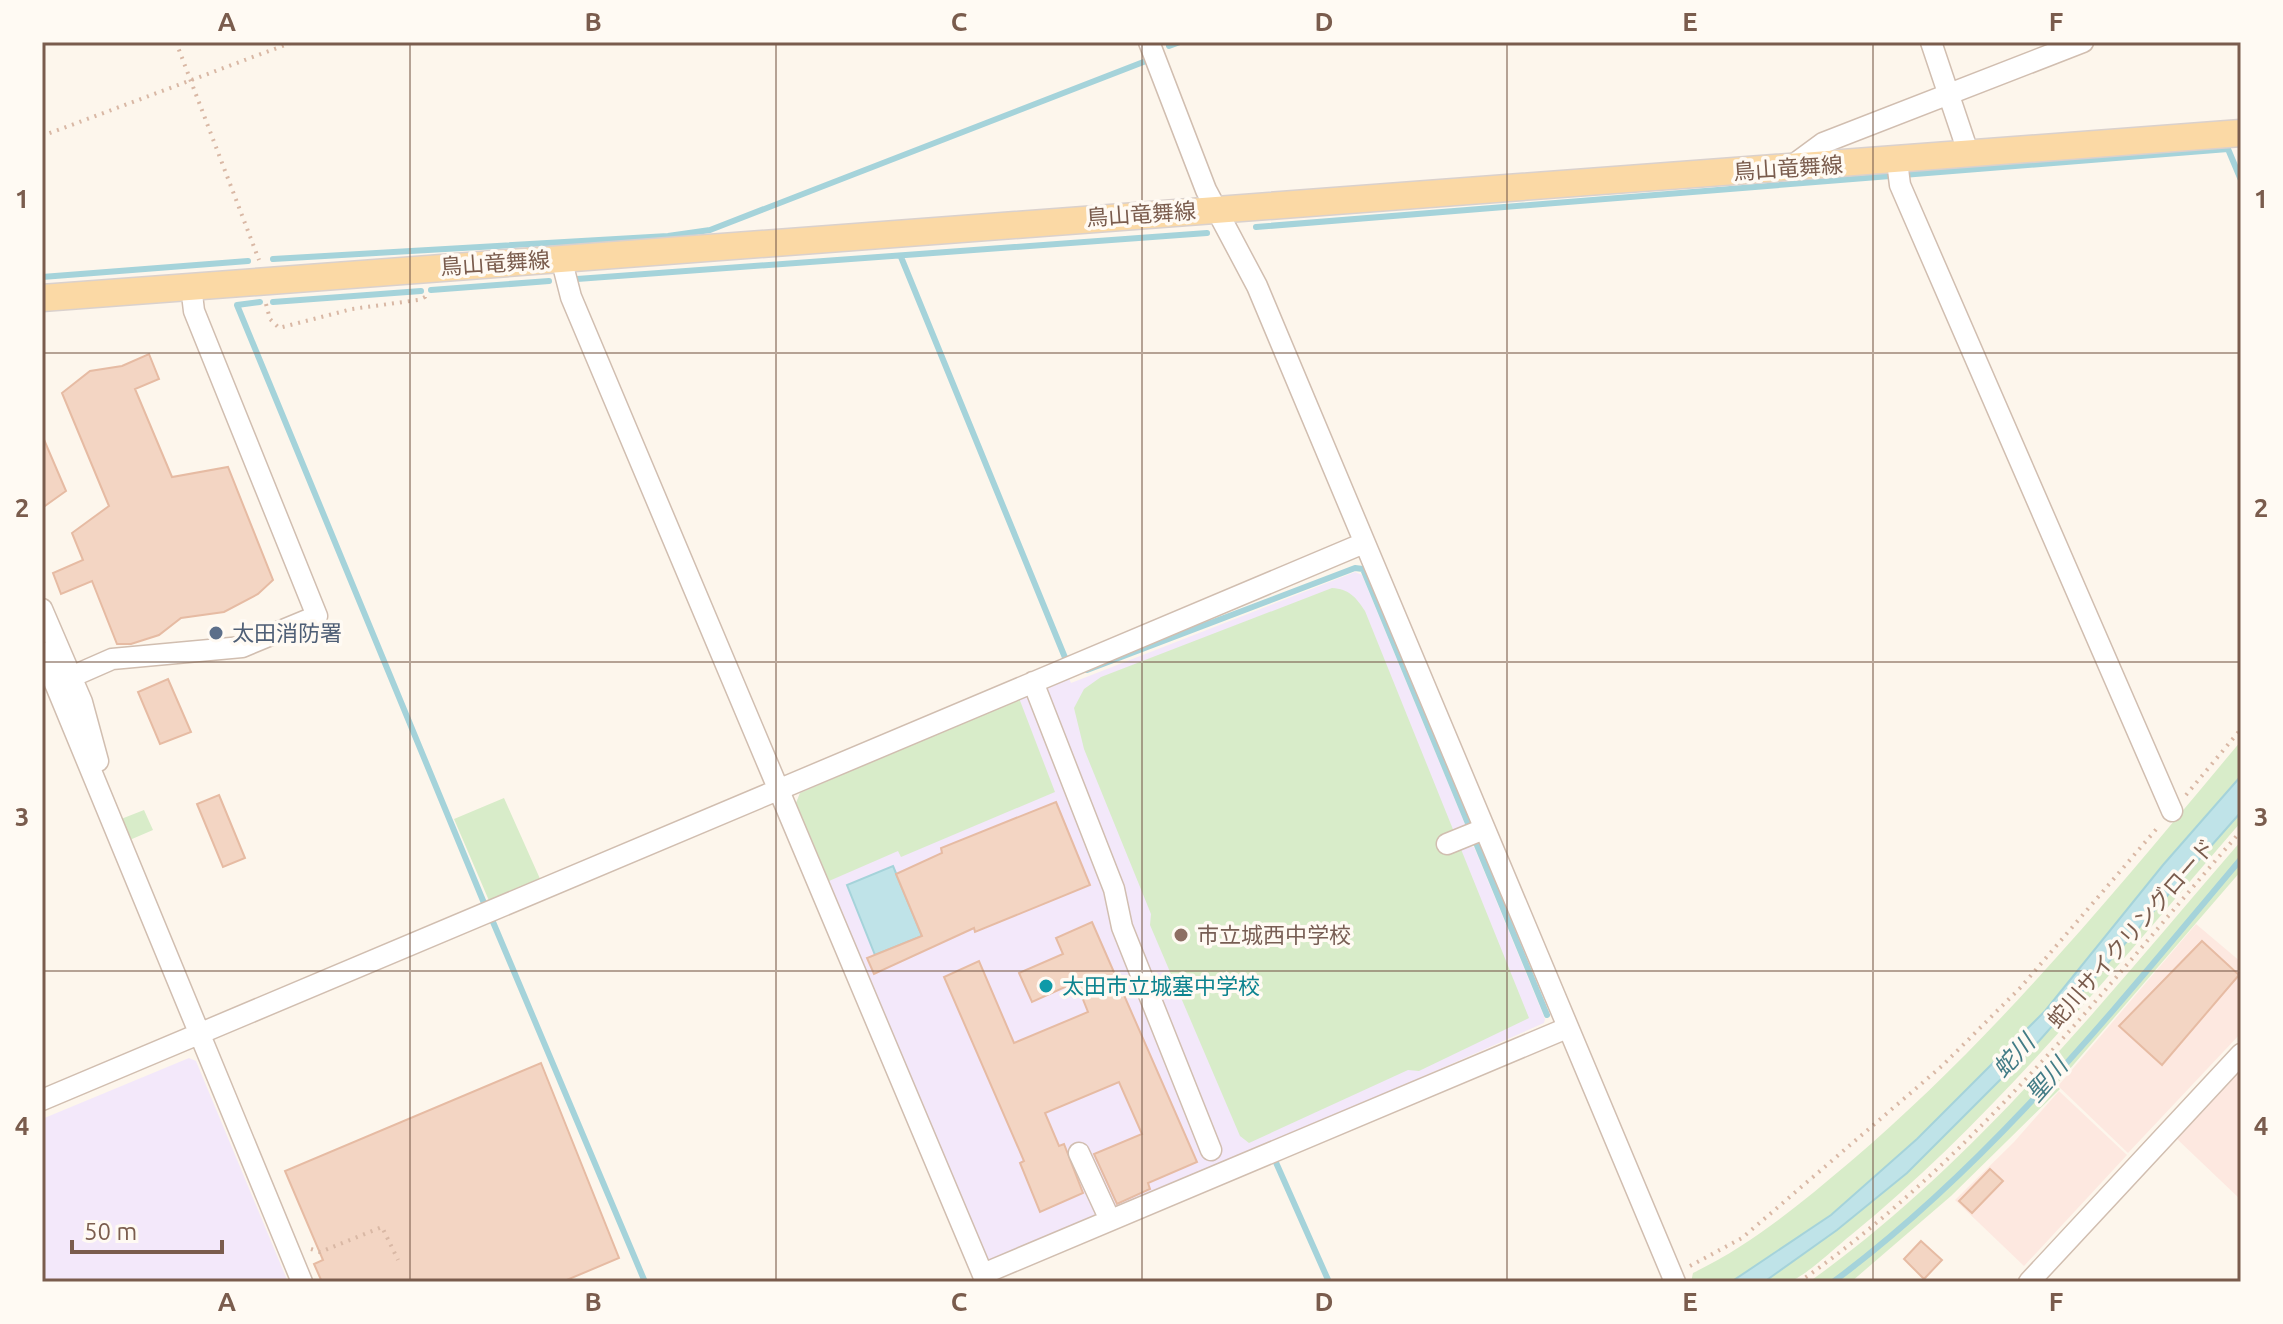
<svg xmlns="http://www.w3.org/2000/svg" width="2283" height="1324" viewBox="0 0 2283 1324" font-family="Ubuntu,'Noto Sans JP',sans-serif">
<style>
.commercial{fill:#fde8e0}
.education{fill:#f3e8fa}
.green{fill:#d8ecc9}
.water{fill:#bfe3e8;stroke:#a5d3da;stroke-width:2}
.lines{fill:none;stroke-linecap:round;stroke-linejoin:round}
.stream{stroke:#a5d3da;stroke-width:6}
.building{fill:#f3d5c3;stroke:#e6bba3;stroke-width:2}
.minor-casing{stroke:#d1beb0;stroke-width:23}
.major-casing{stroke:#dad1cd;stroke-width:29}
.path{stroke:#d9b8a5;stroke-width:4;stroke-dasharray:2 6;stroke-linecap:butt}
.minor{stroke:#fff;stroke-width:20}
.major{stroke:#fbd9a5;stroke-width:26}
.grid{fill:none;stroke:#7a5c4d;stroke-width:2;stroke-opacity:0.55}
.service-dot{fill:#5c6f8a;stroke:#fffaf3;stroke-width:3}
.education-dot{fill:#8d6e63;stroke:#fffaf3;stroke-width:3}
.culture-dot{fill:#0f9aa8;stroke:#fffaf3;stroke-width:3}
.labels{text-anchor:middle;stroke-width:7;stroke-linejoin:round;paint-order:stroke}
.street-label{font-size:22px;fill:#7a5c4d;stroke:#fffaf3}
.service-label{font-size:22px;fill:#4e5e75;stroke:#fffaf3;text-anchor:start}
.education-label{font-size:22px;fill:#785e54;stroke:#fffaf3;text-anchor:start}
.culture-label{font-size:22px;fill:#0d838f;stroke:#fffaf3;text-anchor:start}
.water-label{font-size:24px;font-style:italic;fill:#437c86;stroke:#fffaf3}
.neatline{fill:none;stroke:#7a5c4d;stroke-width:3}
.grid-label{font-size:26px;text-anchor:middle;font-weight:bold;fill:#7a5c4d}
</style>
<rect width="100%" height="100%" fill="#fdf6ec"/>
<path class="commercial" d="M2196,924L2241,962V1033L2128,1153L2058,1086Z
M2241,1070V1200L2177,1139Z
M2059,1091L2127,1155L2024,1266L1955,1200L2014,1142Z"/>
<path class="education" d="M1355,572L1362,575L1467,829L1462,834L1466,847H1474L1545,1019L1544,1023L1107,1216L994,1263L985,1259L796,803L800,793L1068,676L1071,683Z
M189,1058L196,1061L288,1282H42V1119Z"/>
<path class="green" d="M1332,588C1349,589 1356,597 1365,611L1529,1018L1419,1071L1408,1070L1249,1143L1240,1136L1150,925L1151,914L1084,749L1074,708L1084,689L1101,677Z
M1019,698L1055,792L901,857L898,851L829,881L796,803L800,793Z
M2241,741V776L2163,865L2045,1011L1917,1139L1831,1215L1731,1282H1691L1693,1273C1753,1244 1800,1204 1850,1162C1997,1037 2118,888 2241,741Z
M504,798L541,881L490,903L454,819Z
M144,810L153,830L125,842L116,821Z
M2241,812V822C2117,965 1998,1115 1851,1235C1837,1246 1804,1278 1788,1282C1781,1284 1771,1282 1764,1282L1837,1230Z
M2241,841V871L2056,1085L2060,1089L1951,1196L1851,1282H1809C1977,1162 2107,996 2241,841Z"/>
<path class="water" d="M2241,776V812L2039,1041L1907,1173L1837,1230L1764,1282H1731L1831,1215L1917,1139L2045,1011L2163,865Z
M893,866L922,936L875,955L847,885Z"/>
<g class="lines">
<path class="stream" d="M1169,46L1180,42
M1256,227L2228,149L2241,180
M901,257L1066,660
M273,259L668,236L710,230L1146,61
M42,277L248,261
M577,279L1207,233
M431,290L549,281
M260,302L237,305L484,903
M273,302L421,291
M1087,670L1355,568L1363,569L1547,1015
M493,922L645,1282
M1274,1158L1329,1282
M1833,1282C1991,1165 2115,1008 2241,859"/>
</g>
<path class="building" d="M149,354L159,379L135,389L172,477L228,467L273,580L258,594L224,612L181,618L159,635L131,644H117L92,581L61,594L53,573L83,560L72,533L109,506L62,393L90,371L122,366Z
M42,435L66,491L42,508Z
M168,679L191,732L160,744L138,692Z
M219,795L245,858L223,867L197,804Z
M1056,802L1090,885L975,932L974,928L874,974L867,958L922,936L896,874L942,853L941,848Z
M1092,922L1197,1162L1148,1183L1150,1189L1117,1204L1094,1154L1142,1134L1119,1082L1045,1113L1059,1146L1064,1144L1083,1193L1040,1212L1020,1163L1024,1161L944,977L979,961L1014,1043L1088,1012L1076,982L1032,1002L1019,973L1063,954L1056,938Z
M2202,941L2239,975L2162,1065L2119,1026Z
M541,1063L619,1258L562,1282H322L314,1264L323,1260L285,1171Z
M1990,1169L2003,1181L1972,1213L1959,1201Z
M1921,1241L1942,1260L1924,1279L1904,1259Z"/>
<g class="lines">
<defs>
<path id="minor" d="M1149,42L1206,190L1257,286L1675,1282
M1931,42L1969,155
M1897,161L1900,185L2172,811
M1789,168L1823,143L2083,42
M561,258L571,297L986,1282
M42,609L82,702L98,761
M42,652L302,1282
M1033,682L1114,889L1122,927L1211,1150
M55,684L112,659L242,647L317,616L194,311L191,286
M1447,844L1484,829
M42,1100L1364,543
M1079,1153L1110,1220
M983,1274L1567,1028
M2029,1282L2241,1054"/>
<path id="major" d="M42,298L2241,133"/>
</defs>
<use href="#minor" class="minor-casing"/>
<use href="#major" class="major-casing"/>
<path class="path" d="M176,42L259,260
M42,136L293,42
M266,304L270,319L279,328L352,309L418,300L425,297V292
M2186,795L2241,729
M311,1249L320,1252L382,1227L398,1260
M1690,1266L1742,1238L1942,1066L2021,987L2159,826
M1799,1282C1972,1162 2104,989 2241,831"/>
<use href="#minor" class="minor"/>
<use href="#major" class="major"/>
</g>
<path class="grid" d="M410,42V1282M776,42V1282M1142,42V1282M1507,42V1282M1873,42V1282M42,353H2241M42,662H2241M42,971H2241"/>
<circle class="service-dot" cx="216" cy="633" r="8"/>
<circle class="education-dot" cx="1181" cy="935" r="8"/>
<circle class="culture-dot" cx="1046" cy="986" r="8"/>
<g class="labels">
<g class="street-label">
<text transform="translate(1788 168) rotate(-4)" y="8">鳥山竜舞線</text>
<text transform="translate(1141 214) rotate(-4)" y="8">鳥山竜舞線</text>
<text transform="translate(495 263) rotate(-4)" y="8">鳥山竜舞線</text>
<text transform="translate(2131 933) rotate(-49)" y="8">蛇川サイクリングロード</text>
</g>
<g class="service-label">
<text x="232" y="641">太田消防署</text>
</g>
<g class="education-label">
<text x="1197" y="943">市立城西中学校</text>
</g>
<g class="culture-label">
<text x="1062" y="994">太田市立城塞中学校</text>
</g>
<g class="water-label">
<text transform="translate(2014 1056) rotate(-47)" y="8">蛇川</text>
<text transform="translate(2047 1080) rotate(-49)" y="8">聖川</text>
</g>
</g>
<rect width="2283" height="1324" fill="none" stroke="#fffaf3" stroke-width="88"/>
<path d="M72 1240v12h150v-12" fill="none" stroke="#7a5c4d" stroke-width="4"/>
<text x="84" y="1240" font-size="24" fill="#7a5c4d" stroke="#fffaf3" stroke-width="6" paint-order="stroke">50 m</text>
<rect x="44" y="44" width="2195" height="1236" class="neatline"/>
<g class="grid-label">
<text x="227" y="31">A</text>
<text x="593" y="31">B</text>
<text x="959" y="31">C</text>
<text x="1324" y="31">D</text>
<text x="1690" y="31">E</text>
<text x="2056" y="31">F</text>
<text x="22" y="208">1</text>
<text x="2261" y="208">1</text>
<text x="22" y="517">2</text>
<text x="2261" y="517">2</text>
<text x="22" y="826">3</text>
<text x="2261" y="826">3</text>
<text x="22" y="1135">4</text>
<text x="2261" y="1135">4</text>
<text x="227" y="1311">A</text>
<text x="593" y="1311">B</text>
<text x="959" y="1311">C</text>
<text x="1324" y="1311">D</text>
<text x="1690" y="1311">E</text>
<text x="2056" y="1311">F</text>
</g>
</svg>
